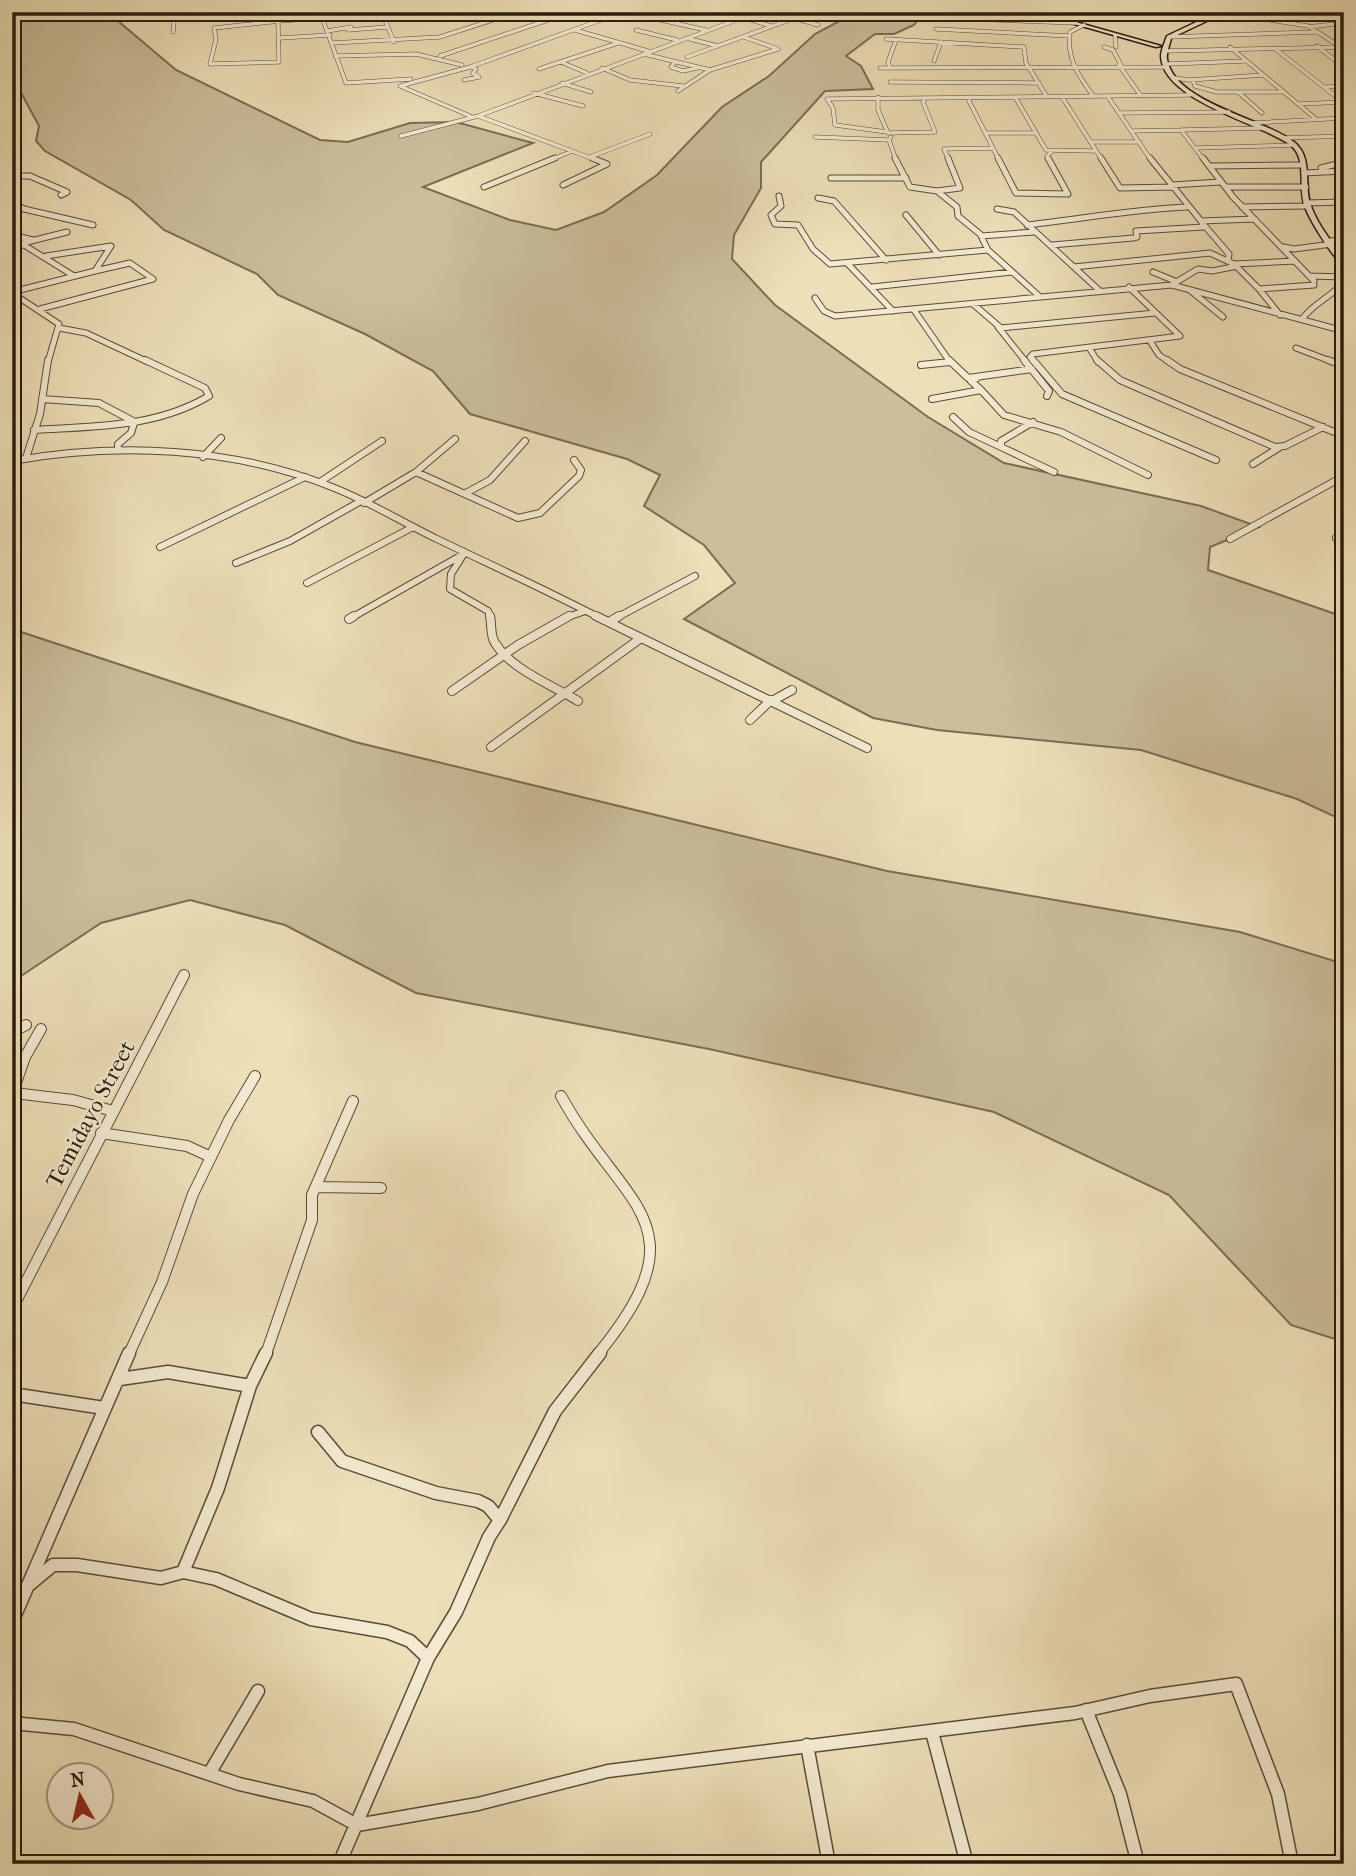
<svg xmlns="http://www.w3.org/2000/svg" width="1356" height="1876" viewBox="0 0 1356 1876" font-family="'IM FELL French Canon',serif">
<style>
.green{fill:#cbbe9b;stroke:#796d54;stroke-width:2}
.lines{fill:none;stroke-linecap:round;stroke-linejoin:round}
.street-far5-casing{stroke:#584d38;stroke-width:4.5}
.street-far4-casing{stroke:#584d38;stroke-width:7}
.street-far3-casing{stroke:#584d38;stroke-width:8}
.street-far2-casing{stroke:#584d38;stroke-width:10}
.street-far1-casing{stroke:#584d38;stroke-width:12}
.street-casing{stroke:#584d38;stroke-width:15}
.secondary-casing{stroke:#271c0d;stroke-width:3}
.street-far5{stroke:#f3ead1;stroke-width:3.5}
.street-far4{stroke:#f3ead1;stroke-width:5}
.street-far3{stroke:#f3ead1;stroke-width:6}
.street-far2{stroke:#f3ead1;stroke-width:8}
.street-far1{stroke:#f3ead1;stroke-width:10}
.street{stroke:#f3ead1;stroke-width:12}
.secondary{fill:#f3ead1;fill-rule:evenodd}
.labels{text-anchor:middle;stroke-width:5;stroke-linejoin:round;paint-order:stroke}
.street-label{font-size:23px;fill:#271c0d;stroke:#f3ead1}
</style>
<rect width="100%" height="100%" fill="#eddfb8"/>
<filter id="stains"><feTurbulence type="fractalNoise" baseFrequency=".00286" numOctaves="4"/><feColorMatrix values="0 0 0 0 .2 0 0 0 0 .09 0 0 0 0 .02 0 0 0 .5 -.17"/></filter>
<radialGradient id="worn" r=".72"><stop offset=".6" stop-color="#630" stop-opacity="0"/><stop offset="1" stop-color="#630" stop-opacity=".3"/></radialGradient>
<path class="green" d="M12,12H111V15L176,70L320,140L348,142L410,123L456,122L533,143L423,187L510,220L556,230L604,212L657,175L722,107L769,76L815,34L856,12H924L914,25L894,34H875L846,56L861,66L873,89L825,91L761,162V188L734,235L732,259L775,305L928,417L1004,463L1201,506L1259,527L1210,547L1208,570L1344,617V691L1339,695L1344,702V821L1297,799L1141,750L937,730L873,718L684,619L735,583L704,545L644,506L660,475L627,459L470,414L433,371L365,334L278,295L257,274L164,230L131,200L45,151L36,141L39,126L12,76Z
M12,629L355,742L887,871L1240,932L1344,964V1342L1291,1325L1169,1195L994,1112L709,1049L416,993L285,925L190,900L101,923L12,982Z"/>
<g class="lines">
<defs>
<path id="street-far5" d="M278,12L280,21L306,19
M320,12L346,83L411,79
M530,12L554,18
M693,12L730,21
M1219,12L1308,26L1339,46
M1290,12L1325,16
M933,13L972,19L1076,23
M652,18L706,30
M745,18L771,26
M326,19L382,17L385,20
M797,19L818,25
M278,23L279,62L210,64L216,39L214,28L280,21
M1084,25L1070,32C1066,58 1079,77 1094,97
M1308,27L1344,23
M936,29L1070,36
M348,30L388,27
M575,30L648,51
M636,30L677,40
M327,31L351,27
M173,32L175,12
M1115,36L1116,47
M1169,37L1316,32
M280,38L330,35
M686,38L718,46
M886,39L1024,47L1026,63L1047,97
M394,42L385,20L461,12
M332,43L440,37L517,12
M1317,46L1344,67
M1104,47L1113,50L1121,65
M1230,47L1316,119
M1274,48L1343,102
M1165,51L1344,47
M644,54L710,70
M335,56L416,54L462,65
M440,56L572,12
M687,57L811,12
M934,61L941,42
M561,62L587,73
M675,62L671,67L683,71L697,68
M1167,64L1245,61
M1119,65L1141,96
M890,67L888,62L896,40
M602,68L630,80L683,86
M880,68L1167,67
M539,69L618,43
M1175,78L1189,80L1263,75
M464,80L479,77L473,73L476,69L471,67
M1193,80L1195,86L1217,92H1283
M890,82L1039,83
M562,83L591,92
M1326,87L1344,86
M678,91L710,70L778,49L744,37
M1238,92L1262,113
M534,93L583,106
M878,97V110L888,133L935,132L923,102L926,98
M970,97L969,101L999,160
M1015,97L1046,150L1094,151
M1062,97L1102,160
M1108,97L1151,160
M1298,104L1344,102
M1119,113L1229,112
M470,116L400,86L470,67L623,12
M478,116L596,160
M1252,123L1344,118
M1131,131L1181,130
M887,132L835,125L833,108L827,99L1190,95
M986,133H1035
M401,136L478,116L758,12
M815,137L889,140L891,137
M1283,138L1344,136
M889,140L896,160
M1090,142H1140
M1195,148L1294,145
M590,157L650,134
M550,160L570,152
M949,160L944,149L993,148
M1049,160L1047,156L1052,151
M1204,160L1181,130L1263,128"/>
<path id="street-far4" d="M895,158L910,187L937,191L960,188L948,158
M998,158L1016,193L1068,194L1048,158
M1101,158L1120,188L1174,187
M1150,158L1201,221L1254,219
M1203,158L1233,197L1314,281
M1209,166L1302,165
M1321,168L1337,164
M1304,173L1344,171
M12,176H30L67,192L61,195
M831,178H906
M563,185L607,164L592,158
M1172,185L1220,182
M484,187L555,158
M1227,187H1306
M937,191L957,207L958,216L980,234L988,250L1039,296
M779,196L781,206L771,215L775,224L798,225L813,249L830,264L988,250
M818,198L834,201L886,260
M12,203L24,209L93,225
M1306,203L1344,202
M1242,207L1307,206
M997,209L1014,212L1100,291
M906,215L939,255
M1027,225C1081,219 1133,209 1187,207
M1204,225L1229,254L1228,260
M12,235L33,240
M981,236L1034,232
M1330,241L1344,240
M19,244L67,232
M1052,245L1133,238L1137,237L1136,231L1204,227L1201,221
M12,246L24,245L74,276
M1284,247L1294,249L1332,244
M848,264L893,311
M1234,264L1295,261
M1074,267L1210,253L1234,264L1259,289
M1153,272L1177,282
M1310,276L1344,277
M1173,284L1198,269L1212,271L1237,266
M872,287L1012,272
M1191,291L1223,317
M12,292L95,271L111,246L46,256
M12,293L59,324L48,362
M815,298L824,311L835,316L1172,285L1344,331
M973,304L1001,328L1155,313
M40,309L153,279L130,263L95,271
M914,310L950,362
M1280,315L1259,289L1314,285
M1302,319C1314,303 1331,297 1344,282
M998,327L1026,362
M59,328L86,333L148,362
M1150,341L1159,355L1169,362
M1296,348L1333,362
M1090,349L1098,362
M1034,362L1030,357L1033,354L1180,336L1129,287"/>
<path id="street-far3" d="M949,360L968,378L1032,369
M1024,360L1049,391L1047,396
M1033,360L1062,394L1216,460
M1097,360L1120,380L1275,447L1285,446L1323,427
M1167,360L1180,369L1344,436
M1328,360L1344,366
M921,365L950,362
M981,390L1004,415L1061,432L1148,475
M42,399L99,403L133,421
M932,399L981,390L971,381L977,378
M953,417L969,432L1001,447
M1033,422L1001,441V447L1054,472
M34,430C95,426 155,428 209,396L205,388L145,360
M118,449V444L131,433L134,423
M203,457L221,438
M26,458L40,414L48,360
M12,461C117,442 232,447 332,487C368,501 402,522 437,539C491,565 546,590 600,618
M1253,464L1280,447
M416,472L455,439
M320,482L382,441
M466,493L490,480L525,441
M364,503L416,472L518,518L540,513L579,476L581,470L574,460
M1344,532L1336,538L1344,543
M1230,539L1344,476
M160,547L305,477
M465,552L451,574L450,589L488,611L491,618
M236,563L290,541L361,501
M307,583L413,527
M351,618L462,555
M565,618L585,611
M616,618L695,576"/>
<path id="street-far2" d="M490,616C492,625 490,636 495,643C512,670 552,685 578,701
M596,616L867,748
M349,619L354,616
M609,622L619,616
M452,691L518,645L569,616
M772,701L792,690
M750,720L771,700
M491,747L641,638"/>
<path id="street-far1" d="M12,1032L26,1025
M14,1093L73,1100L113,1111
M12,1094L25,1057L41,1029
M561,1096C622,1208 706,1222 598,1354
M101,1133L187,1146L211,1157
M317,1187L381,1188
M12,1309L184,975
M129,1354L162,1282L193,1194L229,1120L255,1076
M266,1354L312,1220V1195L353,1101"/>
<path id="street" d="M120,1379L168,1372L250,1386
M12,1394L104,1408
M318,1432L342,1461L436,1493L478,1501L488,1506L500,1520L489,1537L456,1612L428,1658L339,1864
M500,1520L555,1411L600,1353
M183,1572L218,1488L250,1386L266,1353
M29,1585L53,1565H77L161,1578L183,1572L216,1579L311,1619L387,1632L410,1641L428,1658
M12,1622L129,1353
M1086,1710L1120,1794L1138,1864
M12,1723L74,1729L239,1784L313,1801L357,1825L478,1804L608,1771L1075,1713L1150,1696L1236,1684L1278,1794L1292,1864
M932,1732L967,1864
M807,1745L829,1864
M209,1774L258,1691"/>
<path id="secondary" d="M1032,12H1040L1161,46L1156,47Z
M1212,12H1217L1211,19L1171,38C1170,44 1166,53 1167,59C1174,103 1263,118 1294,142C1313,157 1304,184 1310,203C1316,223 1332,242 1344,259V266C1333,258 1308,218 1304,204C1298,185 1308,157 1289,144C1259,123 1162,100 1161,56C1161,50 1165,42 1167,36L1207,17Z"/>
</defs>
<use href="#street-far5" class="street-far5-casing"/>
<use href="#street-far4" class="street-far4-casing"/>
<use href="#street-far3" class="street-far3-casing"/>
<use href="#street-far2" class="street-far2-casing"/>
<use href="#street-far1" class="street-far1-casing"/>
<use href="#street" class="street-casing"/>
<use href="#secondary" class="secondary-casing"/>
<use href="#street-far5" class="street-far5"/>
<use href="#street-far4" class="street-far4"/>
<use href="#street-far3" class="street-far3"/>
<use href="#street-far2" class="street-far2"/>
<use href="#street-far1" class="street-far1"/>
<use href="#street" class="street"/>
<use href="#secondary" class="secondary"/>
</g>
<g class="labels">
<g class="street-label">
<text transform="translate(90 1114) rotate(-62)" y="8">Temidayo Street</text>
</g>
</g>
<rect width="1356" height="1876" fill="none" stroke="#eddfb8" stroke-width="42"/>
<rect x="14" y="14" width="1328" height="1848" fill="none" stroke="#271c0d" stroke-width="3.5"/>
<rect x="21" y="21" width="1314" height="1834" fill="none" stroke="#271c0d" stroke-width="2"/>
<g transform="translate(80 1796) rotate(352)"><circle r="33" fill="#f3ead1" stroke="#a19883" stroke-width="2"/>
<path d="M0-5L12 26L0 18L-12 26Z" fill="#8f2418"/>
<text y="-10" font-size="19" font-weight="bold" text-anchor="middle" fill="#271c0d">N</text>
</g>
<rect width="100%" height="100%" filter="url(#stains)"/>
<rect width="100%" height="100%" fill="url(#worn)"/>
</svg>
